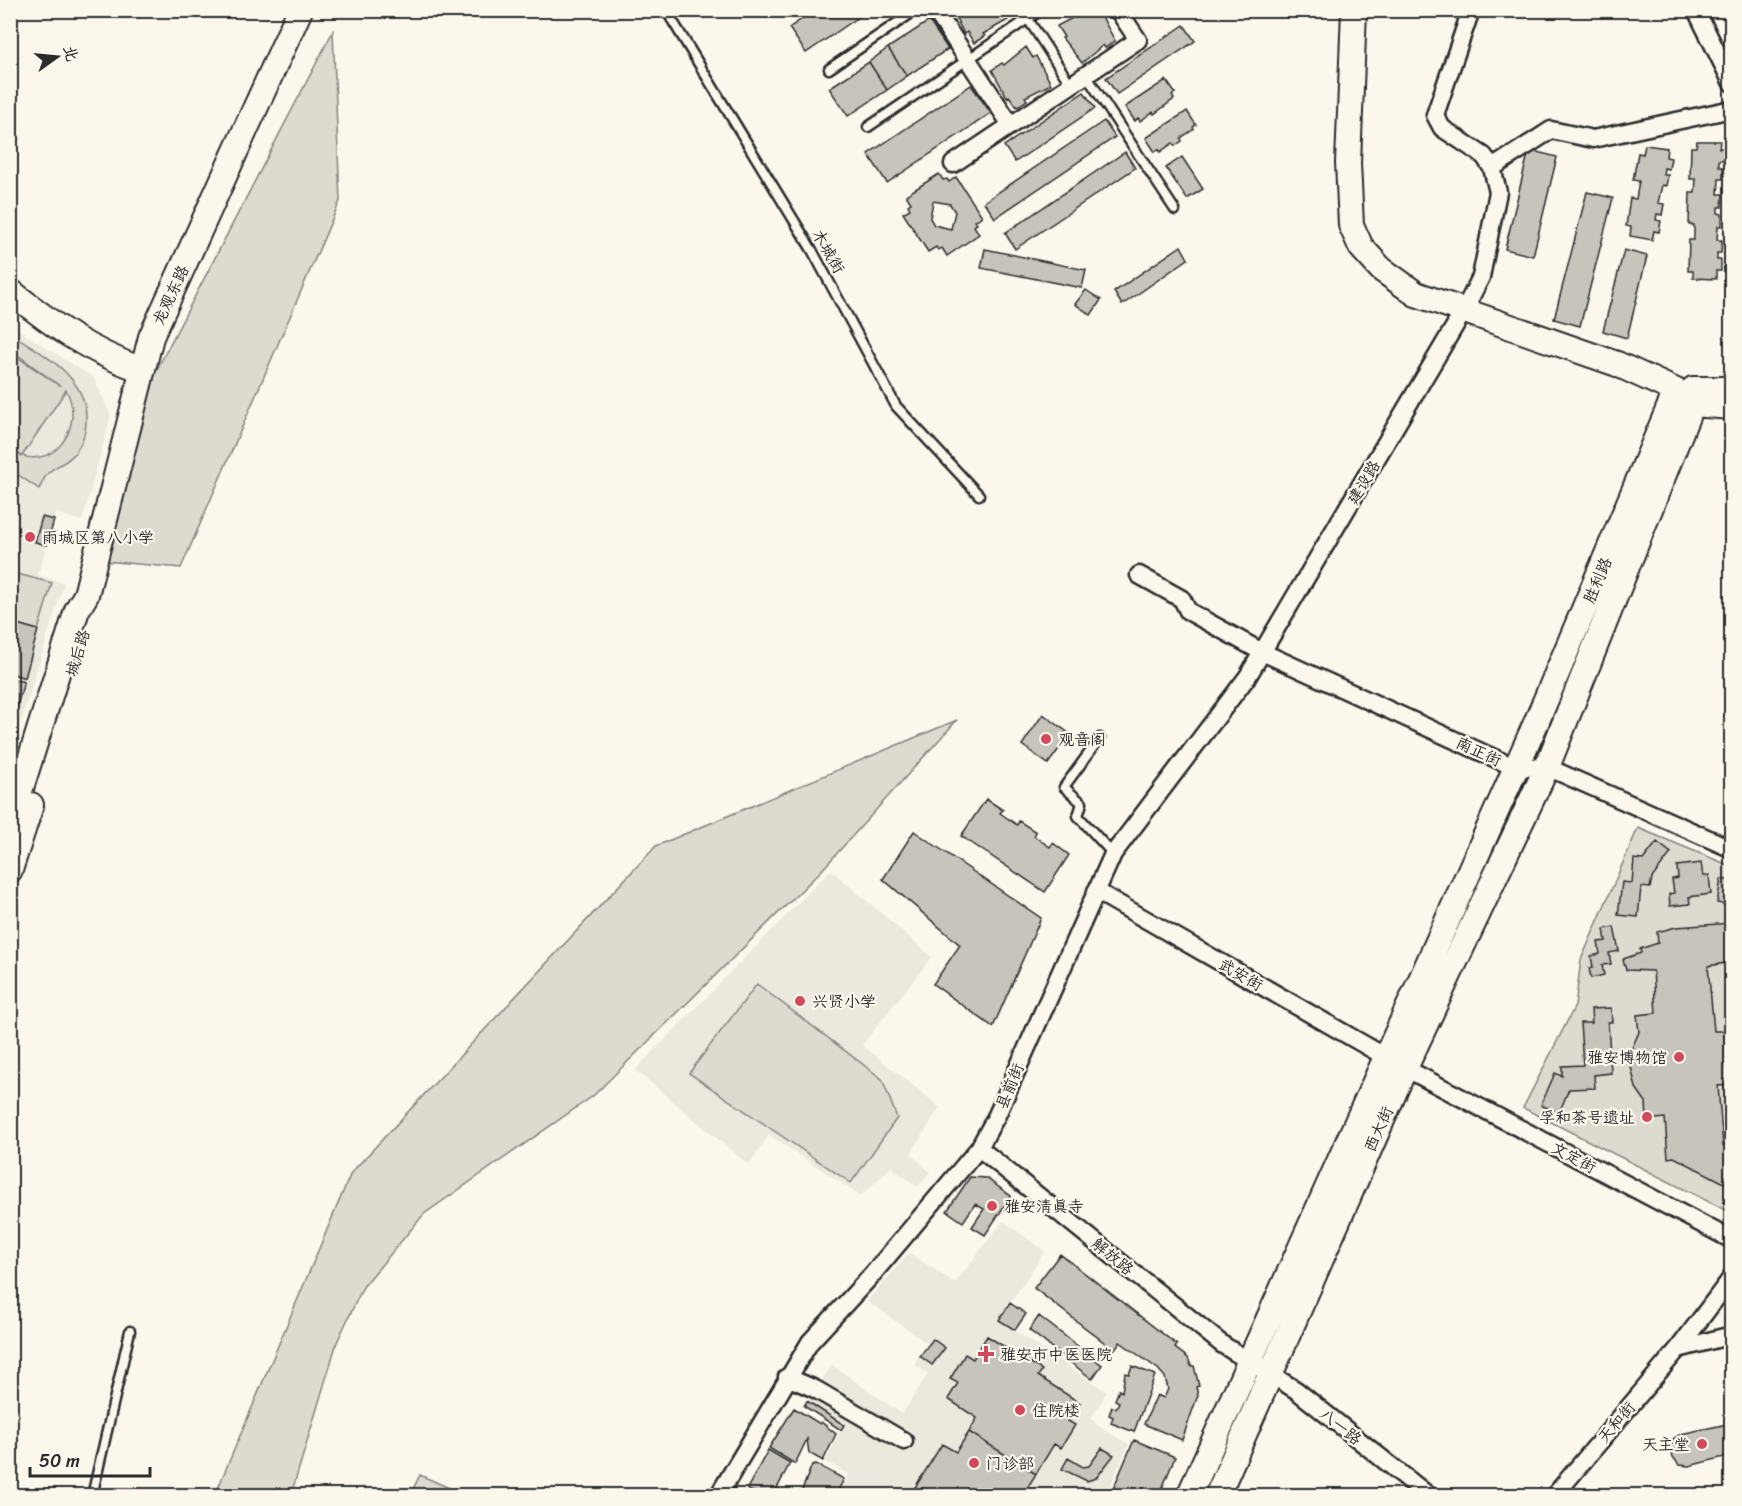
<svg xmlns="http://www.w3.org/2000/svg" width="1742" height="1506" viewBox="0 0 1742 1506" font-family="Sriracha,'LXGW WenKai TC',sans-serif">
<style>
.built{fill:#ebe8de}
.green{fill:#dddad0;stroke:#84827e;stroke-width:1.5}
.building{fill:#c7c4bc;stroke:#2b2b2b;stroke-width:1.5;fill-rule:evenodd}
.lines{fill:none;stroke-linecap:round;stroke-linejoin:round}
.lane-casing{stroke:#2b2b2b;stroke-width:13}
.street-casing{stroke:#2b2b2b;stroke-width:21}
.secondary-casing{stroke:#2b2b2b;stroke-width:28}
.lane{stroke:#fbf7ec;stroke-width:8}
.street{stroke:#fbf7ec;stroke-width:16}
.secondary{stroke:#fbf7ec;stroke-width:24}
.poi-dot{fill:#d1495b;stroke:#fbf7ec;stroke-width:2}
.labels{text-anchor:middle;stroke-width:4.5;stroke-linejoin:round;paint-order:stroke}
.street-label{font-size:16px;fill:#2b2b2b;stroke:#fbf7ec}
.poi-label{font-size:16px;fill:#2b2b2b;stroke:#fbf7ec;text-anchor:start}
</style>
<rect width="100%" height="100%" fill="#fbf7ec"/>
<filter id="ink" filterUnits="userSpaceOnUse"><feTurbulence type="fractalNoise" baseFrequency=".0167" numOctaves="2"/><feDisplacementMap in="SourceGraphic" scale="12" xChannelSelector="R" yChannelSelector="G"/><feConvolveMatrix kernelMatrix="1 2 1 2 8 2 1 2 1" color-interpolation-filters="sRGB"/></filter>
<g filter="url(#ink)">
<path class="built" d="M11,321L26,335L94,378L111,416L82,521L56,513L54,520L38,575L64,583L11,753Z
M831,870L932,957L862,1045L940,1107L911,1154L930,1172L918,1187L891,1167L861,1196L769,1135L749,1165L635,1070Z
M1003,1221L1045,1251L999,1320L1107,1392L1091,1418L1098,1426L1129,1444L1106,1495H838L849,1475L826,1461L841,1430L804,1406L832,1365L902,1414L928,1374L914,1364L927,1343L867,1301L909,1253L955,1283Z"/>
<path class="green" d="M333,31L340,201L181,568L105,561L155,373Z
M11,333C41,354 83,373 86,414C87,428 83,443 74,454C67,463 56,465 48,473C44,477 42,484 39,489L11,470V450C50,477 87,428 66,390L22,456L11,448V353L60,386L11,350Z
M10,572L52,583L38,630L11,622Z
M957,720L821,871L593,1096L424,1214L363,1287L337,1342L291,1495H215L351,1173L656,846Z
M1638,828L1731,866V1213L1523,1108L1575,1006L1581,960Z
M757,984L882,1079L897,1118L851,1183L689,1073Z
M420,1475L465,1495H410Z"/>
<path class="building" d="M815,10H869L806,53L789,28Z
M952,10H1002L1008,20L983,34L985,36L974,43L967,32L964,34Z
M1080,10L1100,13L1115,41L1105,48L1103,45L1082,63L1062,38L1064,37L1057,26L1082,13Z
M1139,10H1160L1159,17Z
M929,21L948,49L907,76L888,48Z
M1184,25L1195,41L1117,94L1106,78Z
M1026,47L1033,58L1036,56L1051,84L1025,97L1027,100L1017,107L1009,96L1007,97L992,70L1002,63L1004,65Z
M888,48L907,76L887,90L869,62Z
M869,62L887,90L848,116L829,88Z
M1166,80L1175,93L1172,96L1174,99L1154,114L1153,112L1140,121L1138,118L1135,121L1125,107Z
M971,85L991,113L887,183L868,154Z
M1084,92L1095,108L1015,162L1004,146Z
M1187,111L1196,125L1193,127L1194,129L1181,138L1182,141L1175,146L1173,143L1160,152L1159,149L1155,152L1146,138Z
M1104,121L1115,137L995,218L984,202Z
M1697,141H1720L1719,148H1724V160H1719V167H1723V179H1719L1718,194H1723L1722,207H1718V213L1722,214V226H1718L1717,240H1722L1721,253H1717V260H1721V271H1716V279L1693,278V271H1688L1689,240H1694V225H1689L1690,193H1695L1696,179H1690L1691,147H1696Z
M1645,145L1667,148L1666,157L1671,158L1669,169L1664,168L1663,175H1668L1666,186L1662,185L1658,203L1664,204L1662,215L1657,214L1656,220L1661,221L1659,232L1654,231L1652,240L1630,236L1631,227L1626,226L1630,198L1636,199L1639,181L1633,180L1638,153L1643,154Z
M1529,150L1557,157L1533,256L1505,249Z
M1125,152L1135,168L1015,249L1005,233Z
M1182,157L1203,189L1187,199L1166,168Z
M939,174L943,180L947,179L949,182L956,177L982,216L975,221L977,224L974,226L979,234L947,256L942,248L938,250L936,247L928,252L903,213L910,209L908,205L911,203L906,195ZM933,201L950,204L955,212L951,229L934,225L930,218Z
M1587,192L1613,198L1580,326L1554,319Z
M1181,246L1188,259L1122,305L1114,292Z
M985,249L1086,270L1082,288L981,268Z
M1624,250L1647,256L1627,338L1603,331Z
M1086,290L1101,300L1091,315L1075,304Z
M42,517L54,520L47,545L35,542Z
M10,622L38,630L25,678L10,673Z
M10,678L24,682L10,730Z
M1043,714L1070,734L1048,764L1022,745Z
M986,799L1003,810L1000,813L1017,825L1019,821L1036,832L1034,836L1050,847L1053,843L1069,855L1045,892L961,836Z
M914,831L1041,918L993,1027L933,984L960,945L883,879Z
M1657,842L1671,853L1652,878L1650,888L1641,887L1638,917L1618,915L1622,882L1632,883L1634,859L1643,860Z
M1701,863L1703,876L1709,875L1711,894L1689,897L1690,904L1670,906L1669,894L1674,893L1672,879L1678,878L1677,866Z
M1721,879L1732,881V906L1717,903Z
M1732,923V962L1708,966L1714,1031H1724L1729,1085L1718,1086L1723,1146L1732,1151V1187L1674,1157L1668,1158L1665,1118L1647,1120L1646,1102L1636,1088L1631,1067L1632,1048L1639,1032L1637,1015L1656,1013L1653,971L1626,970L1623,959L1641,953L1640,949L1658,943L1657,932L1676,927Z
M1614,927L1619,951L1609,953L1611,964L1602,965L1604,975L1591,978L1589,968L1593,967L1591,956L1600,954L1598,942L1606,941L1604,929Z
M1611,1008L1612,1022H1608L1611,1073L1594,1075L1595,1088L1569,1089L1559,1113L1541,1105L1555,1073L1562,1076V1066L1583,1065L1580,1023H1592L1591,1009Z
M970,1177L986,1178L1011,1196L985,1235L972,1227L984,1209L975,1204L963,1222L947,1211Z
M1060,1254L1177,1345L1175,1348L1188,1358L1191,1366H1194L1199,1386L1196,1387L1198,1395L1182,1440L1144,1424L1157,1395L1164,1398L1168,1389L1165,1377L1158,1369L1120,1342L1114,1350L1034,1288Z
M1010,1303L1026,1314L1015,1330L999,1320Z
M1039,1316L1102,1365L1092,1379L1029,1330Z
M987,1336L1042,1370L1038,1376L1080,1403L1068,1421L1075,1425L1061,1448L1054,1444L1036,1474L969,1432L977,1418L948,1399L958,1383L950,1379L965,1354L973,1359Z
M933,1339L945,1348L932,1365L920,1356Z
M1132,1366L1155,1375L1134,1432L1111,1423L1113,1417L1109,1415L1112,1407L1116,1408L1119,1402L1115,1400L1119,1390L1122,1392L1125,1373L1129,1374Z
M807,1401L844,1425L841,1430L804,1406Z
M794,1408L820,1424L821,1422L836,1434L823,1461L809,1453L807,1439L795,1464L769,1448Z
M1732,1423V1455L1689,1466L1679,1465L1673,1457L1671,1449L1673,1439L1681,1434Z
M969,1432L1036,1474L1027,1488L1035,1493L1033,1496H925L914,1489L942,1444L956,1452Z
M1134,1440L1175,1457L1159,1496H1110Z
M1102,1448L1114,1455L1096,1478L1087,1481L1062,1469L1068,1458L1083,1467L1089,1466Z
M768,1450L790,1463L773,1496H760L747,1489Z
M816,1464L844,1479L835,1496H796L802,1490L812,1465Z"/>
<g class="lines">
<defs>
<path id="lane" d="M666,10L812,250L896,406L979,495
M1022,10L1071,85
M829,69L916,10
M1086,75L1175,210
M868,127L1041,10
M1100,738L1064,787L1082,803L1078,816L1113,854
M92,1496L130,1331"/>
<path id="street" d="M935,10L1011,125
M1696,10L1732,83
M953,164L1138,40L1118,10
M1492,168L1551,130L1593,139L1732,109
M1139,575L1182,599L1188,611L1262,652L1516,768L1547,767L1732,849
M1096,891L1405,1068L1732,1240
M979,1148L1223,1345L1296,1390L1429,1496
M1678,1349L1732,1335
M787,1377L815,1389L904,1441
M718,1496L810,1342L871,1276L979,1148L997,1115L1113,854L1248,676L1463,312L1481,277L1498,192L1492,168L1484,156L1442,128L1435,115L1471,10
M1554,1496L1678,1349L1732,1277"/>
<path id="secondary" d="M1354,10L1348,163L1351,225L1361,247L1381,269L1416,294L1617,364L1676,391L1692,404L1732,407
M10,291C57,328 85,349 142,370
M1694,389H1732
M10,823L77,610L86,595L151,337L300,10
M10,870L31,805
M1189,1496L1536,723L1676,391
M1217,1496L1405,1068L1547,767L1692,404L1693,389"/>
</defs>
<use href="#lane" class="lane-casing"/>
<use href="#street" class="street-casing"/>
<use href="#secondary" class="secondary-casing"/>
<use href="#lane" class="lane"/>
<use href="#street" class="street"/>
<use href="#secondary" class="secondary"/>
</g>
</g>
<g class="poi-dot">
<circle cx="30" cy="537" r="6"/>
<circle cx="1046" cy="739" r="6"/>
<circle cx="800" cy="1001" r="6"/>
<circle cx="1679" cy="1057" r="6"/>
<circle cx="1647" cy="1117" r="6"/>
<circle cx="992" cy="1206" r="6"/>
<path d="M983 1345h6v6h6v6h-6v6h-6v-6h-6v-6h6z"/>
<circle cx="1020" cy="1410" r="6"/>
<circle cx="1702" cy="1444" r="6"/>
<circle cx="974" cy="1463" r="6"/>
</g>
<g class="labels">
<g class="street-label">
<text transform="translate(829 251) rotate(60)" y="6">木城街</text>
<text transform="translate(170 295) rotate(-65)" y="6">龙观东路</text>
<text transform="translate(1363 482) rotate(-59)" y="6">建设路</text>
<text transform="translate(1597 580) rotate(-67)" y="6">胜利路</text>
<text transform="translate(77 653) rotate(-73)" y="6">城后路</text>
<text transform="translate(1479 751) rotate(25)" y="6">南正街</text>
<text transform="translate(1241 974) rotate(30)" y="6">武安街</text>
<text transform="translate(1009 1086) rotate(-67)" y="6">县前街</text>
<text transform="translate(1378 1129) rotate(-66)" y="6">西大街</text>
<text transform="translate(1574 1157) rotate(28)" y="6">文定街</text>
<text transform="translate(1113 1256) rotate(39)" y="6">解放路</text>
<text transform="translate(1616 1422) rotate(-50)" y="6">天和街</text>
<text transform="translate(1341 1426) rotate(38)" y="6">八一路</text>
</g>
<g class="poi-label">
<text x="42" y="543">雨城区第八小学</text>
<text x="1058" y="745">观音阁</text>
<text x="812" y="1007">兴贤小学</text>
<text x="1667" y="1063" text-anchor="end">雅安博物馆</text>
<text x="1635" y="1123" text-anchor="end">孚和茶号遗址</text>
<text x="1004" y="1212">雅安清真寺</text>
<text x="1000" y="1360">雅安市中医医院</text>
<text x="1032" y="1416">住院楼</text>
<text x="1690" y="1450" text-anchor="end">天主堂</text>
<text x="986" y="1469">门诊部</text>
</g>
</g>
<rect width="1742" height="1506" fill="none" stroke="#fbf7ec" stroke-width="36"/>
<rect x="18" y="18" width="1706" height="1470" fill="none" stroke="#2b2b2b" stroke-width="2" filter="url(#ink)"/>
<g transform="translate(57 57) rotate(75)" stroke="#fbf7ec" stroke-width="4.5" paint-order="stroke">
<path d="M0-4.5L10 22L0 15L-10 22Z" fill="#2b2b2b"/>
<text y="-9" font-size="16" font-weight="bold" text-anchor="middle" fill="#2b2b2b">北</text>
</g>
<path d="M30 1467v9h120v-9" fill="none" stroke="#2b2b2b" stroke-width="3"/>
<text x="39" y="1467" font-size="18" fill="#2b2b2b" stroke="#fbf7ec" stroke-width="4.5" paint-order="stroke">50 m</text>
</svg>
